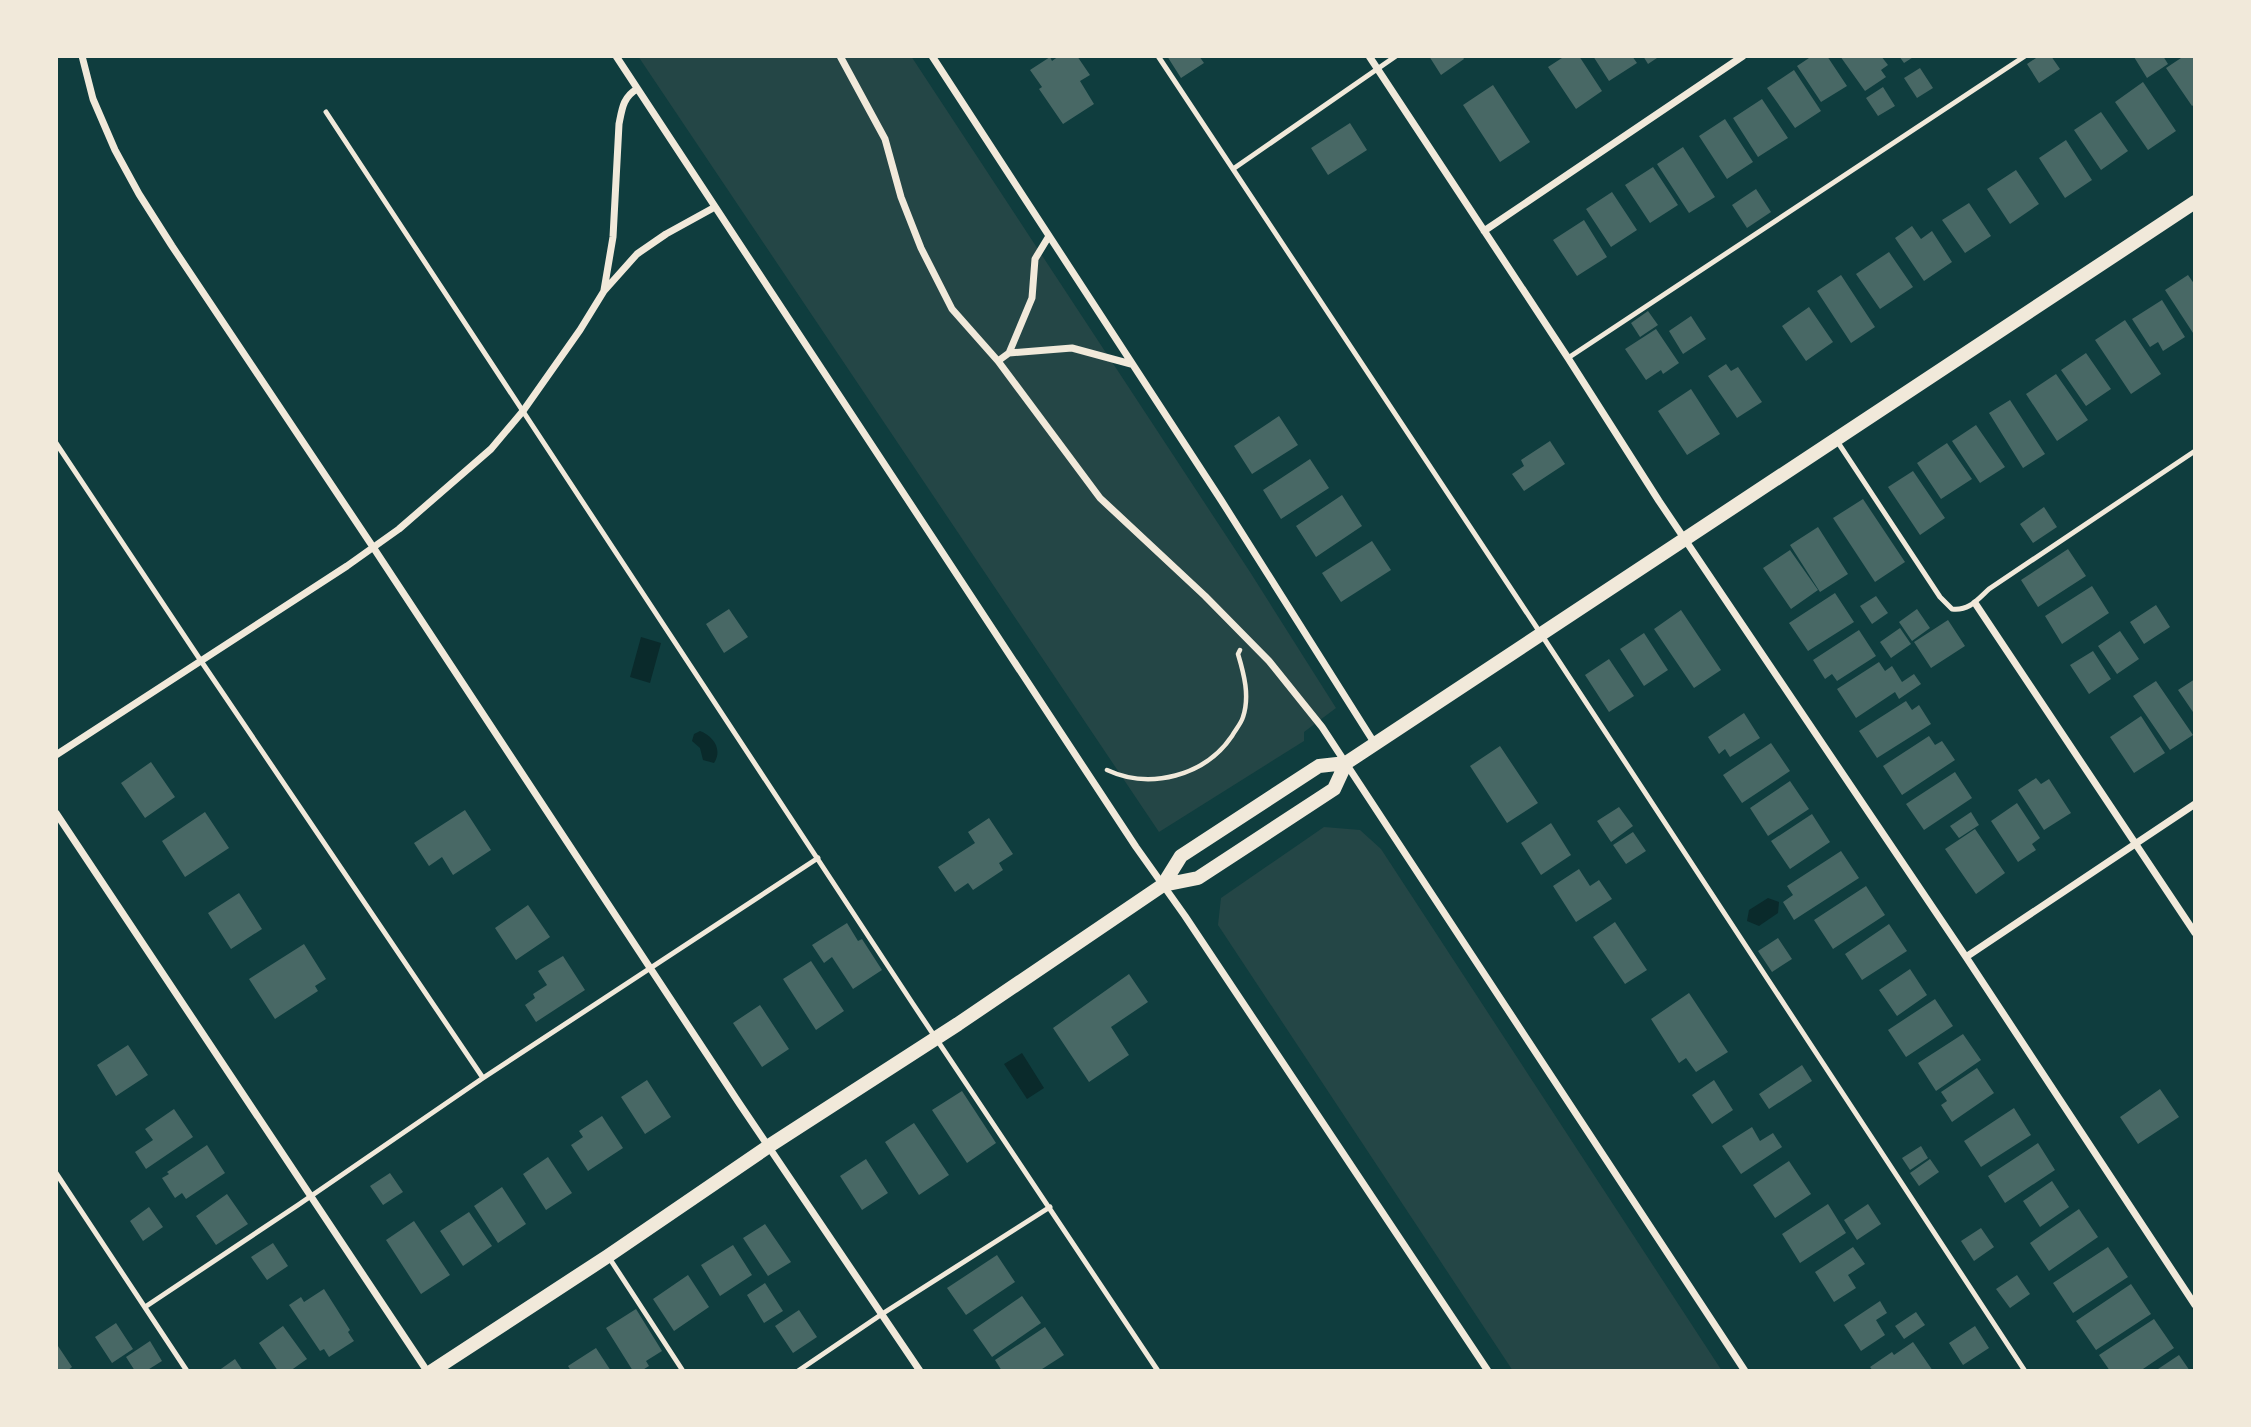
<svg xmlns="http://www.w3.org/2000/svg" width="2251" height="1427" viewBox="0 0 2251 1427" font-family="'Roboto Condensed',sans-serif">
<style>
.green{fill:#244646}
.water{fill:#0a2a2b}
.building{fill:#486865}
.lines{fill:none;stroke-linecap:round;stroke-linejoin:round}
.path{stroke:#f1e9da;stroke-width:4.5}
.service{stroke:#f1e9da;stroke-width:5}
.minor{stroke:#f1e9da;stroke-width:7}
.secondary{stroke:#f1e9da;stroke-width:14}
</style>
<rect width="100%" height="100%" fill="#0f3d3e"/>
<path class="green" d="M638,56H911L1250,572L1336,708L1304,732V741L1159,832Z
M1324,827L1360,830L1381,849L1722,1371H1513L1218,925L1221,898Z"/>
<path class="water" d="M641,637L661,643L650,683L630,677Z
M700,731C713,736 723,749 714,763L703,760L700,748L692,741L694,734Z
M1768,898L1779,902L1778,913L1759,926L1747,921L1749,910Z
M1022,1053L1044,1088L1027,1099L1004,1064Z"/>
<path class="building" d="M1059,56H1077L1090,75L1080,81L1094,104L1063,124L1039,89L1042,87L1030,70L1050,57L1052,61Z
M1167,56H1199L1204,63L1181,78Z
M1429,56H1462L1464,59L1441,75Z
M1565,56H1579L1602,91L1576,109L1548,67Z
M1593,56H1632L1637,63L1609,81Z
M1643,56H1660L1648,64Z
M1812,56H1827L1847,86L1821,102L1797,66Z
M1840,56H1881L1888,65L1881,70L1886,77L1865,91Z
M1899,56H1915L1904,63Z
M2039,56H2051L2060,69L2039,83L2027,64Z
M2135,56H2163L2168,64L2147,78L2134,57Z
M2184,56H2193L2195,60V104L2192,106L2166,68Z
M1920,68L1933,88L1917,98L1904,78Z
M1794,70L1821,111L1795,128L1767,88Z
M2143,82L2176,131L2148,150L2115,102Z
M1493,85L1530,142L1500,162L1463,105Z
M1883,87L1895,106L1878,116L1866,98Z
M1762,99L1788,138L1758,157L1733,118Z
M2101,112L2128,151L2101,170L2074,130Z
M1725,119L1753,162L1727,179L1699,136Z
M1350,123L1367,150L1328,175L1311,148Z
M2066,140L2092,180L2065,198L2039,158Z
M1683,147L1715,197L1689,213L1657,164Z
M1653,167L1678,205L1650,223L1625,185Z
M2016,170L2039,204L2010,224L1987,189Z
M1756,189L1771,212L1747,228L1732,205Z
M1612,192L1637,230L1611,247L1586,209Z
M1969,203L1991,236L1965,253L1942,220Z
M1584,220L1607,257L1577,276L1553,240Z
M1912,226L1921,239L1932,231L1952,262L1924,281L1895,238Z
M1889,252L1913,287L1880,309L1856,274Z
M1841,275L1875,327L1851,343L1817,291Z
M2188,275L2195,285V336L2165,290Z
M2162,300L2185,337L2163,351L2158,342L2150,347L2132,319Z
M1809,307L1833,342L1806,361L1782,326Z
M1648,311L1658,325L1640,337L1631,323Z
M1691,316L1706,339L1683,354L1669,331Z
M2125,320L2161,374L2131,394L2095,340Z
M1656,329L1679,363L1663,374L1661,370L1646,380L1625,349Z
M2086,353L2111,389L2086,406L2061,370Z
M1726,364L1731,371L1738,367L1762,402L1737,418L1708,376Z
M2056,374L2088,420L2057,441L2026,394Z
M1691,389L1720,434L1687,455L1658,411Z
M2010,400L2045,454L2023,468L1989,413Z
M1279,416L1298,445L1252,474L1234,446Z
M1976,425L2005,467L1980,483L1952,441Z
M1550,441L1565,464L1524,491L1512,474L1524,466L1521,460Z
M1947,443L1972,479L1941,499L1917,463Z
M1310,459L1329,488L1281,519L1263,490Z
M1913,471L1945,518L1920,535L1888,487Z
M1342,495L1362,526L1316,557L1296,526Z
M1863,499L1905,562L1875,582L1833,518Z
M2044,507L2057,527L2033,543L2020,524Z
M1818,527L1848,574L1820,592L1790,545Z
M1372,541L1391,570L1341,602L1322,573Z
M2068,549L2086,576L2038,607L2021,580Z
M1790,550L1818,590L1791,609L1763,568Z
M2092,586L2109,613L2062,644L2045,616Z
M1835,593L1854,622L1808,651L1789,623Z
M1876,596L1888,613L1872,624L1860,606Z
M2156,605L2170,627L2144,644L2130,622Z
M729,609L748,637L724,653L706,624Z
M1917,609L1930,628L1912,641L1899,622Z
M1681,610L1721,670L1694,688L1654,629Z
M1948,620L1965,646L1931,668L1914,642Z
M1900,628L1911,644L1891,658L1880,642Z
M1859,630L1876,656L1837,681L1832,674L1825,679L1813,660Z
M2120,631L2139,659L2117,674L2098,646Z
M1644,633L1668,670L1644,686L1620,649Z
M2093,651L2111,679L2089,694L2070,665Z
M1609,659L1634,696L1609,712L1585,675Z
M1879,662L1885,671L1892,666L1902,682L1914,674L1921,684L1899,699L1895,692L1856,718L1837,689Z
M2195,679V715L2178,690Z
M2156,681L2193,735L2170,750L2133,696Z
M1906,701L1912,710L1919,705L1931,724L1877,758L1859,731Z
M1744,713L1760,738L1730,757L1725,749L1719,754L1708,737Z
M2141,716L2165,753L2134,773L2110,737Z
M1929,736L1935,745L1942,741L1955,760L1902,795L1883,766Z
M1771,743L1790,771L1742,803L1723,775Z
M1500,746L1538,803L1507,823L1470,766Z
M151,762L175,797L145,818L121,783Z
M1955,772L1972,798L1924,830L1906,804Z
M2036,778L2041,784L2049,779L2071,813L2044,830L2018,790Z
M1790,781L1809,809L1768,836L1750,808Z
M2017,803L2040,838L2032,844L2036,850L2018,862L1991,821Z
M1619,807L1633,826L1611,842L1597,821Z
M465,810L491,850L453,875L442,857L429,866L414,843Z
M205,812L229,848L185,877L162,841Z
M1971,812L1979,825L1959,838L1950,826Z
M1812,814L1830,842L1790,869L1771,841Z
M989,818L1013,854L999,863L1003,870L973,890L968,883L955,892L938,867L975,843L968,832Z
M1551,823L1571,855L1541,875L1521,843Z
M1975,829L2005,873L1976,894L1945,849Z
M1633,832L1646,851L1626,864L1613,845Z
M1841,851L1859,878L1794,920L1783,902L1793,895L1787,886Z
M1579,869L1590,886L1599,880L1612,899L1576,922L1553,886Z
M1866,886L1885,915L1833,949L1814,920Z
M239,893L262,929L231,949L208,913Z
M528,905L550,937L516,960L495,928Z
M1615,922L1647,970L1625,984L1593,937Z
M847,923L858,941L862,939L882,970L853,989L832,957L824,963L812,945Z
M1889,924L1907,951L1862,980L1845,954Z
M1778,938L1792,959L1772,972L1758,951Z
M304,944L326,979L315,986L318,991L275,1019L249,979Z
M563,956L585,990L536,1022L525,1005L535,998L533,994L547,985L538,971Z
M811,961L844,1011L816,1030L783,979Z
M1910,969L1927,995L1897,1016L1879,990Z
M1129,974L1148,1002L1111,1027L1129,1055L1089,1082L1053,1028Z
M1689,993L1728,1052L1696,1072L1686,1058L1679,1063L1651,1019Z
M1935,999L1953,1026L1906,1057L1888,1030Z
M760,1005L789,1049L762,1067L733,1023Z
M1963,1034L1981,1060L1936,1091L1918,1063Z
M128,1045L148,1075L116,1096L97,1065Z
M1802,1065L1812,1081L1769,1109L1759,1094Z
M1977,1068L1994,1093L1952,1122L1941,1105L1947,1101L1941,1092Z
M647,1080L671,1117L645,1134L621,1097Z
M1714,1080L1733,1110L1712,1124L1692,1095Z
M2160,1089L2179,1117L2138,1144L2120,1117Z
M962,1091L996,1143L967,1163L932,1110Z
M2014,1108L2031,1135L1981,1167L1964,1141Z
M174,1109L193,1137L146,1169L135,1152L153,1140L145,1129Z
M602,1116L623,1148L588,1171L571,1145L583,1137L579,1131Z
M914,1123L949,1175L919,1195L885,1142Z
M1752,1127L1760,1141L1773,1133L1782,1147L1741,1174L1722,1146Z
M2038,1143L2055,1170L2005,1203L1988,1176Z
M207,1145L225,1173L186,1199L182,1193L175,1198L162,1178L169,1174L167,1172Z
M1921,1146L1928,1158L1910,1170L1902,1158Z
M548,1157L572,1193L546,1210L523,1174Z
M866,1159L888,1193L862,1210L840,1176Z
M1930,1159L1939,1172L1919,1186L1910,1173Z
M1789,1161L1811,1194L1775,1218L1753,1185Z
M390,1173L403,1192L383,1205L370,1186Z
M2052,1181L2069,1207L2040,1227L2023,1201Z
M502,1187L526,1224L498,1243L474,1206Z
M227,1194L248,1224L216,1245L196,1216Z
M1828,1204L1846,1233L1800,1263L1782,1234Z
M1868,1204L1881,1224L1857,1240L1844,1220Z
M149,1207L163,1227L143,1241L130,1221Z
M2079,1209L2098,1237L2049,1271L2030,1243Z
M469,1212L492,1246L463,1266L440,1231Z
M414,1221L450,1275L421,1294L386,1240Z
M765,1224L791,1262L768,1276L743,1238Z
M1981,1228L1994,1247L1974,1261L1961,1241Z
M273,1243L288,1266L267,1280L251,1257Z
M733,1245L752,1275L720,1296L701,1265Z
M1853,1247L1865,1264L1848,1275L1856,1288L1834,1302L1815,1272Z
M2108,1247L2128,1277L2073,1313L2053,1283Z
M997,1255L1015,1282L966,1315L947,1288Z
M688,1275L709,1307L674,1331L653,1299Z
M2017,1275L2030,1294L2010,1308L1996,1289Z
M765,1283L783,1311L764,1323L747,1295Z
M2131,1284L2151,1314L2096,1350L2076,1321Z
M324,1289L350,1330L348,1332L354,1341L329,1357L324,1349L320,1351L289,1305L301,1297L304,1302Z
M1022,1296L1041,1323L992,1357L973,1330Z
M1880,1301L1887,1313L1876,1320L1885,1335L1861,1351L1844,1325Z
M636,1309L662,1351L646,1361L649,1366L641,1371H633L606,1328Z
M799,1310L817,1337L793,1353L775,1326Z
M1916,1312L1925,1325L1904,1339L1895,1326Z
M2154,1319L2174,1348L2140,1371H2110L2099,1355Z
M116,1323L133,1349L112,1363L95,1337Z
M283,1326L307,1359L290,1371H278L259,1343Z
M1975,1326L1989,1348L1963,1365L1949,1343Z
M1045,1327L1064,1355L1039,1371H1002L995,1360Z
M150,1341L162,1361L146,1371H135L126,1357Z
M1913,1342L1933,1371H1873L1870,1367L1892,1352L1894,1355Z
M56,1343L72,1367L67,1371H56Z
M596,1348L611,1371H571L568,1366Z
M2179,1355L2190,1371H2155Z
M235,1359L243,1371H218Z"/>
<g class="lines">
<path class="path" d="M1107,770C1150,790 1205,776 1232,736C1235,730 1241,724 1243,717C1250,696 1244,674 1238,654L1240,650"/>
<path class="service" d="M1158,56L1541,634L2025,1371
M326,112L913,1004L1158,1371
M1233,169L1396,56
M1568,358L2025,56
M1837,441L1940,597L1952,609C1969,611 1977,600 1989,589L2195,451
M56,443L201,661L483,1078
M56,1173L187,1371
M608,1256L683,1371
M145,1307L298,1205L483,1078L818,858
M798,1371L882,1314L1050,1207"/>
<path class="minor" d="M82,56L93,99L115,150L139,194L172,246L373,547L739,1103L920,1371
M616,56L1136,847L1185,916L1488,1371
M840,56L885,139L901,197L921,248L952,309L998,361L1100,498L1205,596L1269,661L1322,727L1745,1371
M932,56L1221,500L1375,744
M1369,56L1568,358L1659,501L1966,957L2195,1305
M1484,231L1743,56
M604,290L613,237L619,124C622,109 623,97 637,89
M1009,353L1032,298L1035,259L1049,236
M998,361L1009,353L1072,348L1131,364
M1975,603L2195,933
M56,755L347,566L399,529L491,449L523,411L580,330L604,291L637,254L666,234L715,207
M56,813L427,1371
M1966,957L2195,804"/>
<path class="secondary" d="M1163,885L1181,856L1319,766L1346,763L2195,202
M432,1371L608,1256L769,1146L958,1024L1163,885L1198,878L1334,789L1346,763"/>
</g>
<rect width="2251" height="1427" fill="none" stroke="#f1e9da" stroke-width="116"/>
</svg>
